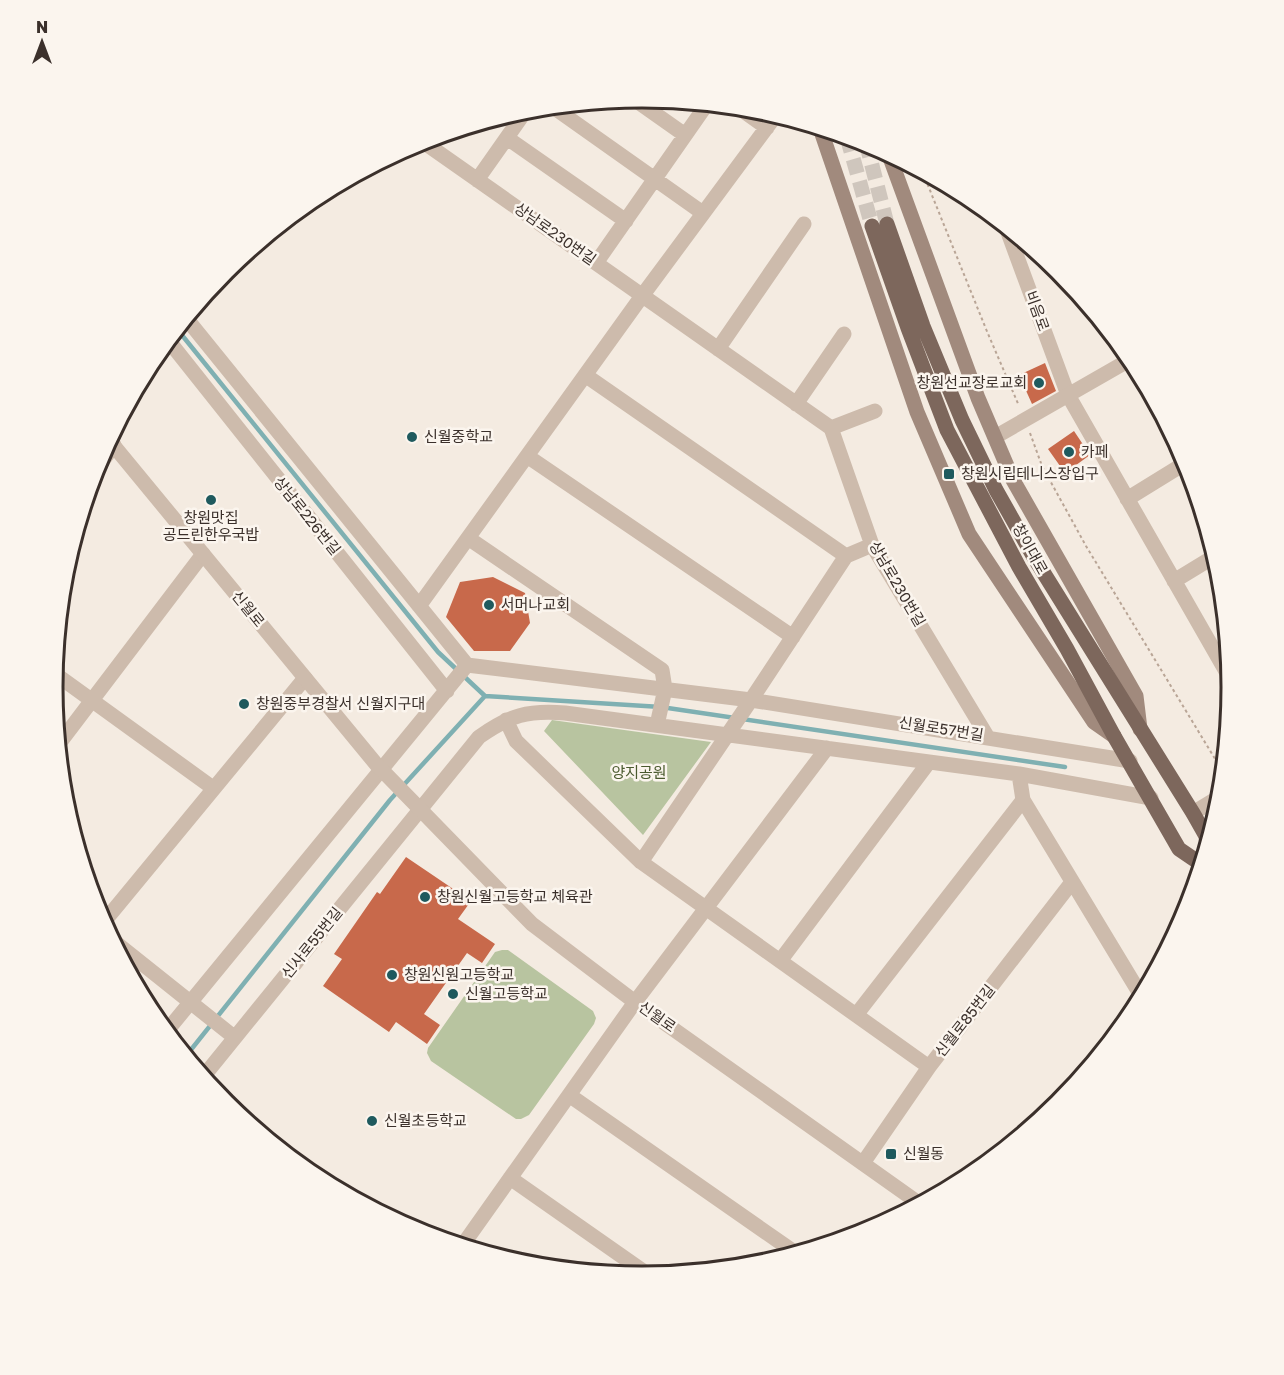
<svg xmlns="http://www.w3.org/2000/svg" width="1284" height="1375" viewBox="0 0 1284 1375" font-family="'Golos Text','Noto Sans KR',sans-serif">
<style>
.green{fill:#b8c4a0}
.lines{fill:none;stroke-linecap:round;stroke-linejoin:round}
.stream{stroke:#7fb0b2;stroke-width:4.5}
.building{fill:#c8694b}
.primary-tunnel{stroke:#cfc6bd;stroke-width:15;stroke-dasharray:15 8;stroke-linecap:butt}
.path{stroke:#b9a596;stroke-width:2;stroke-dasharray:3 3;stroke-linecap:butt}
.minor{stroke:#cdbbac;stroke-width:15}
.tertiary{stroke:#cdbbac;stroke-width:15}
.secondary{stroke:#a18a7d;stroke-width:15}
.primary{stroke:#7d675c;stroke-width:15}
.poi-dot{fill:#1f5a5e;stroke:#fbf5ee;stroke-width:2}
.labels{text-anchor:middle;stroke-width:5;stroke-linejoin:round;paint-order:stroke}
.street-label{font-size:15px;fill:#3b302b;stroke:#fbf5ee}
.poi-label{font-size:15px;fill:#3b302b;stroke:#fbf5ee;text-anchor:start}
.park-label{font-size:15px;fill:#4a5a2e;stroke:#fbf5ee}
.rim{fill:none;stroke:#3b302b;stroke-width:3}
</style>
<rect width="100%" height="100%" fill="#f4ebe1"/>
<path class="green" d="M552,720L711,742L643,835L544,731Z
M502,950H508L593,1011L596,1018L594,1024L529,1115L521,1119H516L431,1061L427,1053L428,1048L495,952Z"/>
<g class="lines">
<path class="stream" d="M177,329L438,652L485,696
M186,1056L390,800L485,696L661,707L1065,767"/>
</g>
<path class="building" d="M1045,363L1056,391L1032,404L1019,375Z
M1074,431L1090,455L1065,473L1048,449Z
M493,577L525,593L530,623L510,651H474L446,617L460,582Z
M406,857L471,901L458,919L495,944L482,963L467,953L424,1014L440,1025L427,1044L396,1022L389,1032L323,986L342,959L334,954L377,892L380,894Z"/>
<g class="lines">
<path class="primary-tunnel" d="M847,137L872,226
M866,142L887,224"/>
<path class="path" d="M923,173L986,329L1019,406
M1030,433L1042,466L1086,546L1223,772"/>
<path class="minor" d="M634,99L685,135
M553,107L703,213
M739,108L767,128
M507,138L626,221
M422,141L831,428L872,545L987,736
M477,180L527,109
M1006,227L1068,395L1231,680
M596,263L707,104
M186,318L467,665
M168,340L447,691
M718,349L804,224
M585,375L846,556
M796,404L844,334
M831,428L875,411
M527,456L793,637
M94,473L114,445
M1127,499L1187,462
M468,538L662,670L665,689L657,725
M1174,581L1215,556
M419,606L642,296L776,115
M54,673L213,788
M506,720L516,741L641,862L929,1067
M58,745L203,554
M1019,774L1023,800L1142,997
M1193,813L1221,796
M641,862L751,700L846,556L872,545
M103,923L305,678
M110,938L234,1037
M780,961L929,762
M856,1015L1023,800
M166,1032L467,665L751,700L1130,761
M203,1077L479,737C510,715 528,710 565,713L1019,774L1151,798
M569,1095L797,1254
M863,1163L929,1067L1072,882
M510,1178L650,1276
M462,1246L635,1002L827,748"/>
<path class="tertiary" d="M995,437L1131,359
M109,440L376,764L532,924L635,1002L920,1204"/>
<path class="secondary" d="M820,128L917,412L969,534L1094,722L1114,736
M889,155L978,398L1013,480L1136,696L1140,729"/>
<path class="primary" d="M887,224L923,326L962,420L996,490L1035,559L1193,813L1206,836L1207,847
M872,226L908,328L947,430L1019,567L1067,649L1114,736L1179,849L1201,864"/>
</g>
<g class="poi-dot">
<circle cx="1039" cy="383" r="6"/>
<circle cx="412" cy="437" r="6"/>
<circle cx="1069" cy="452" r="6"/>
<rect x="943" y="468" width="12" height="12" rx="3"/>
<circle cx="211" cy="500" r="6"/>
<circle cx="489" cy="605" r="6"/>
<circle cx="244" cy="704" r="6"/>
<circle cx="425" cy="897" r="6"/>
<circle cx="392" cy="975" r="6"/>
<circle cx="453" cy="994" r="6"/>
<circle cx="372" cy="1121" r="6"/>
<rect x="885" y="1148" width="12" height="12" rx="3"/>
</g>
<g class="labels">
<g class="street-label">
<text transform="translate(555 234) rotate(35)" y="5">상남로230번길</text>
<text transform="translate(1037 311) rotate(70)" y="5">비음로</text>
<text transform="translate(307 516) rotate(51)" y="5">상남로226번길</text>
<text transform="translate(1030 549) rotate(61)" y="5">창이대로</text>
<text transform="translate(897 584) rotate(60)" y="5">상남로230번길</text>
<text transform="translate(248 609) rotate(51)" y="5">신월로</text>
<text transform="translate(941 729) rotate(9)" y="5">신월로57번길</text>
<text transform="translate(312 943) rotate(-51)" y="5">신사로55번길</text>
<text transform="translate(657 1017) rotate(35)" y="5">신월로</text>
<text transform="translate(965 1021) rotate(-52)" y="5">신월로85번길</text>
</g>
<g class="poi-label">
<text x="1027" y="388" text-anchor="end">창원선교장로교회</text>
<text x="424" y="442">신월중학교</text>
<text x="1081" y="457">카페</text>
<text x="961" y="479">창원시립테니스장입구</text>
<text x="211" y="523" text-anchor="middle">창원맛집<tspan x="211" dy="17">공드린한우국밥</tspan></text>
<text x="501" y="610">서머나교회</text>
<text x="256" y="709">창원중부경찰서 신월지구대</text>
<text x="437" y="902">창원신월고등학교 체육관</text>
<text x="404" y="980">창원신원고등학교</text>
<text x="465" y="999">신월고등학교</text>
<text x="384" y="1126">신월초등학교</text>
<text x="903" y="1159">신월동</text>
</g>
<g class="park-label">
<text x="639" y="778">양지공원</text>
</g>
</g>
<path d="M0 0H1284V1375H0ZM63 687a579 579 0 1 1 1158 0a579 579 0 1 1-1158 0Z" fill="#fbf5ee" fill-rule="evenodd"/>
<path class="rim" d="M63 687a579 579 0 1 1 1158 0a579 579 0 1 1-1158 0Z"/>
<g transform="translate(42 42)" stroke="#fbf5ee" stroke-width="4.5" paint-order="stroke">
<path d="M0-4.5L10 22L0 15L-10 22Z" fill="#3b302b"/>
<text y="-9" font-size="16" font-weight="bold" text-anchor="middle" fill="#3b302b">N</text>
</g>
</svg>
